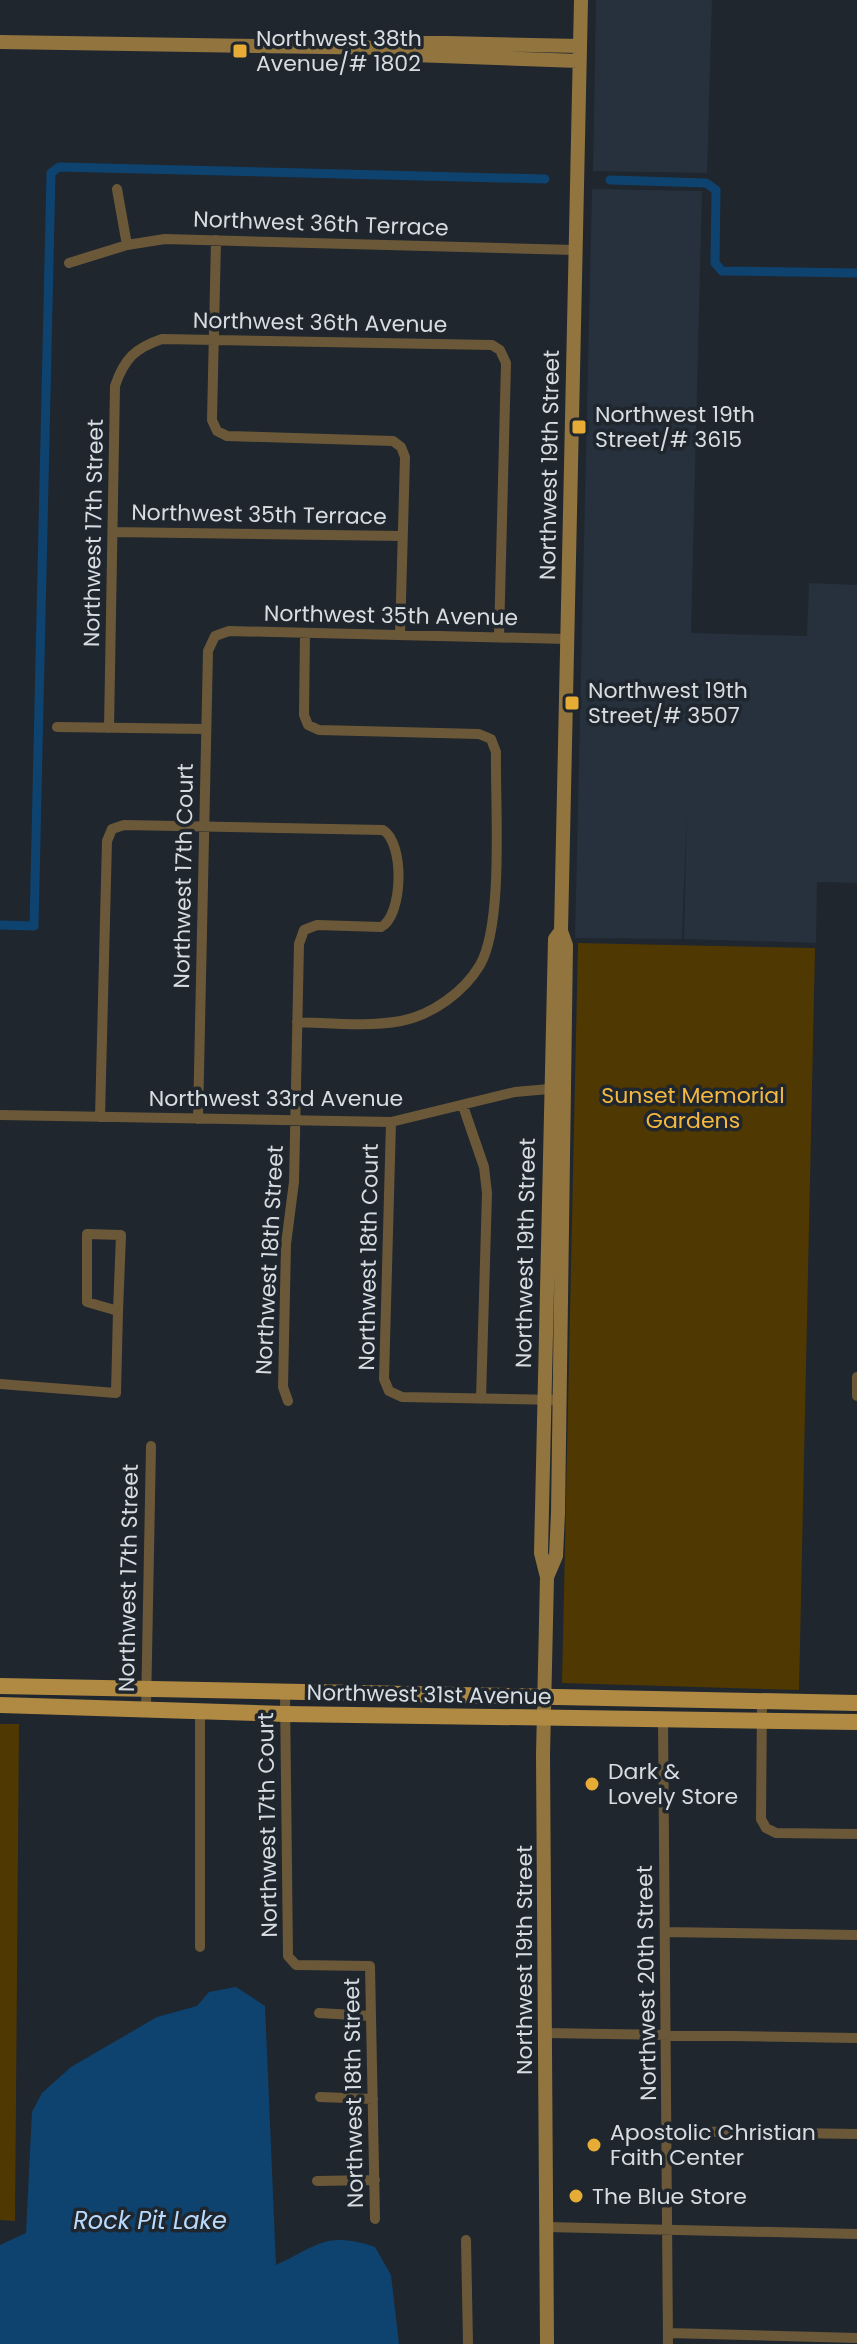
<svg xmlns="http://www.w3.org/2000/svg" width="857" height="2344" viewBox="0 0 857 2344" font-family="Poppins,sans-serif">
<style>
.built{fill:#26313d}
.green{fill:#503802}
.water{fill:#0e4370}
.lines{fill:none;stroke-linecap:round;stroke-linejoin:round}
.canal{stroke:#0e4370;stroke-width:9}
.street{stroke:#6b5838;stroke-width:10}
.secondary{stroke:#92743f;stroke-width:14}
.primary{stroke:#b08a43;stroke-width:16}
.poi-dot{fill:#e6ac36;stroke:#1f262e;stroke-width:3}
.labels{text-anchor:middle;stroke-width:7;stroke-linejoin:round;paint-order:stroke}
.poi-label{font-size:22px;fill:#d7dce1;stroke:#1f262e;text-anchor:start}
.street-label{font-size:22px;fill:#d7dce1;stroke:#1f262e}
.park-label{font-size:22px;fill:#f4b840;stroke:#1f262e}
.water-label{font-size:24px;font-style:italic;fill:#b9dafc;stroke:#1f262e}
</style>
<rect width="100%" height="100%" fill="#1f262e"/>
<path class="built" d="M596,0H712L707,173L593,171Z
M592,189L702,191L691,633L807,636L809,583L857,585V883L817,882L816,943L684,939L687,806L682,939L575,938Z"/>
<path class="green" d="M578,943L815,948L799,1690L562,1683Z
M0,1724H19L15,2221L0,2220Z"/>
<path class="water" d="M236,1987L265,2006L276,2265C319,2245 326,2231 375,2247L391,2275L399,2344H0V2245L26,2233L32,2112L42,2093L71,2067L157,2017L197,2006L209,1992Z"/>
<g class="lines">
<path class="canal" d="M610,180L706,183L716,190L715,263L722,271L857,273
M0,925L34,926L51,173L59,167L545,179"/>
<path class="street" d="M117,189L127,245
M216,240L212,420L217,431L227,436L393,441L401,447L405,457L400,635
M69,263L127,245L165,239L575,250
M114,532L402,536
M57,727L206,729
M109,728L115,386C124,359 135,348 162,339L492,345L500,350L506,363L499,637
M297,1022C331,1023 367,1027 401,1021C432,1015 464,992 480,965C504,923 495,804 496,752L491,739L479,734L319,730L308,725L304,715L305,633
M463,1106L484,1167L487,1193L481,1399
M0,1115L391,1122L515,1092L549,1089
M100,1117L107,841L112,829L124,825L383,830C405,843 403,916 381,927L317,925L304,930L299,944L294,1182L286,1244L283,1387L288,1401
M198,1119L208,651L215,636L229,631L567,639
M391,1122L384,1379L389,1391L402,1397L560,1400
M87,1234L121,1235L118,1311L87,1302Z
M857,1377V1396
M0,1384L116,1393L118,1311
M285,1694L288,1956L296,1965L370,1966L375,2219
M762,1701L761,1819L766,1828L776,1833L857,1834
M146,1709L151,1446
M200,1711V1947
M663,1718L668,2344
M665,1932L857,1935
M319,2013L371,2016
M545,2033L857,2038
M320,2097L373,2099
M667,2131L857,2134
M317,2181L375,2180
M546,2227L857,2234
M466,2240L468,2344
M668,2333L857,2338"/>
<path class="secondary" d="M0,42L392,48L406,43H446L580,46
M392,48L413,55L579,61
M547,1577L556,1556L558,1513L566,945L561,931L581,0
M547,2344L543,1755L547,1577L541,1553L555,939L561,931"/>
<path class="primary" d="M0,1686L857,1703
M0,1705L285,1714L857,1722"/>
</g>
<g class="poi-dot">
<rect x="232" y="43" width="16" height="16" rx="4"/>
<rect x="571" y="419" width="16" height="16" rx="4"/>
<rect x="564" y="695" width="16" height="16" rx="4"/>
<circle cx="592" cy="1784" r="8"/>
<circle cx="594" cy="2145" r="8"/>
<circle cx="576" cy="2196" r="8"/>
</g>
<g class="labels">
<g class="poi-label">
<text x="256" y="46">Northwest 38th<tspan x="256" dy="25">Avenue/# 1802</tspan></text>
<text x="595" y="422">Northwest 19th<tspan x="595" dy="25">Street/# 3615</tspan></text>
<text x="588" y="698">Northwest 19th<tspan x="588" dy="25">Street/# 3507</tspan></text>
<text x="608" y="1779">Dark &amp;<tspan x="608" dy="25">Lovely Store</tspan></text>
<text x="610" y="2140">Apostolic Christian<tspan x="610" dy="25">Faith Center</tspan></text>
<text x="592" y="2204">The Blue Store</text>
</g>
<g class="street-label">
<text transform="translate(321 223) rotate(2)" y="8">Northwest 36th Terrace</text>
<text transform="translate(320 322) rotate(1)" y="8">Northwest 36th Avenue</text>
<text transform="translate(549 465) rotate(-89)" y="8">Northwest 19th Street</text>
<text transform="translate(259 514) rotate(1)" y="8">Northwest 35th Terrace</text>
<text transform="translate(93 533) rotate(-89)" y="8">Northwest 17th Street</text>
<text transform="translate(391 615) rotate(1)" y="8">Northwest 35th Avenue</text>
<text transform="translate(183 876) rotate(-89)" y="8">Northwest 17th Court</text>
<text x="276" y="1106">Northwest 33rd Avenue</text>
<text transform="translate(525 1253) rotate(-89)" y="8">Northwest 19th Street</text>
<text transform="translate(368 1257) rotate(-89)" y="8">Northwest 18th Court</text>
<text transform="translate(269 1260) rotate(-87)" y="8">Northwest 18th Street</text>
<text transform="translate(128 1578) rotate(-89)" y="8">Northwest 17th Street</text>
<text transform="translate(429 1694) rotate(1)" y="8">Northwest 31st Avenue</text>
<text transform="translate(267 1825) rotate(-91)" y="8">Northwest 17th Court</text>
<text transform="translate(524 1960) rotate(-90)" y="8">Northwest 19th Street</text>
<text transform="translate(646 1983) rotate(-91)" y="8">Northwest 20th Street</text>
<text transform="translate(353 2093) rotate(-91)" y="8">Northwest 18th Street</text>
</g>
<g class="park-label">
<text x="693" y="1103">Sunset Memorial<tspan x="693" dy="25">Gardens</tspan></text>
</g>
<g class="water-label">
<text x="150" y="2229">Rock Pit Lake</text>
</g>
</g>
</svg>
